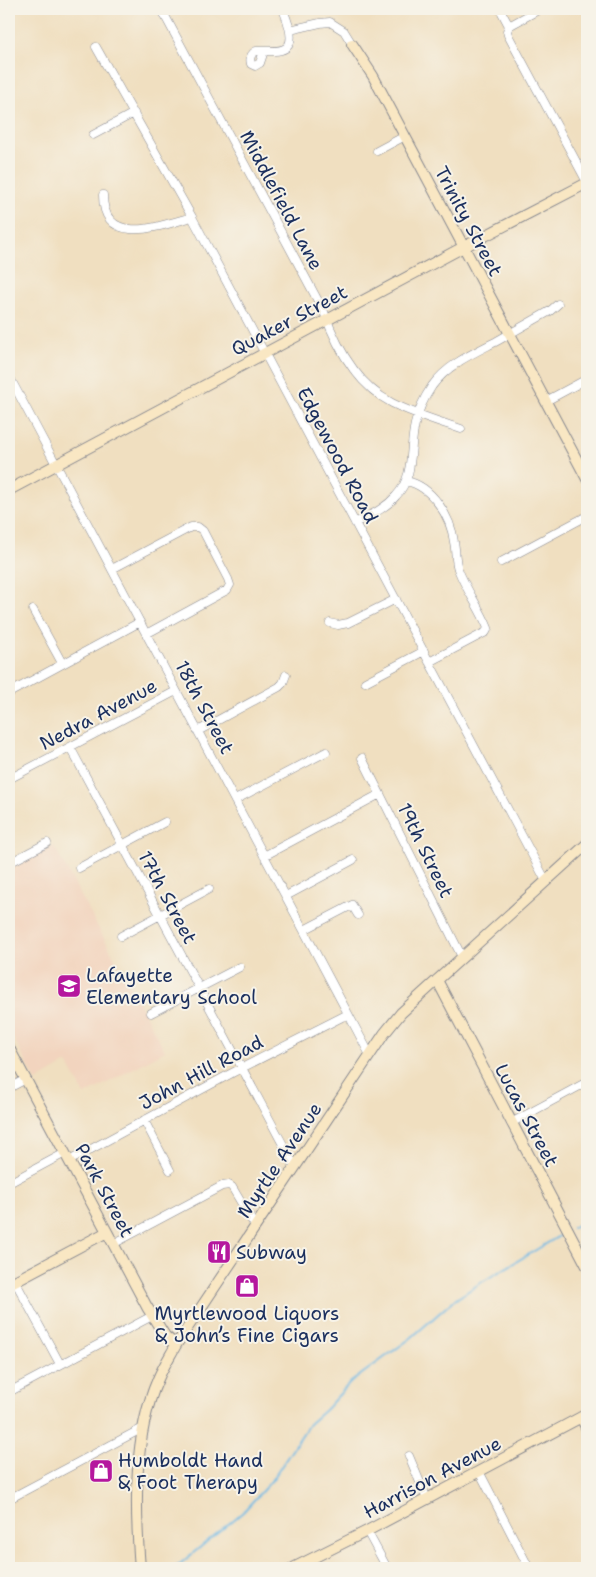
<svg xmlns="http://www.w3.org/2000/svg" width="596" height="1577" viewBox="0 0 596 1577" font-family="'Shantell Sans',sans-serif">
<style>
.built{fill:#f2d4be}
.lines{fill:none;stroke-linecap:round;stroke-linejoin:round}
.stream{stroke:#6ab7e3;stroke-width:2}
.street-casing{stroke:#86878f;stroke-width:9}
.secondary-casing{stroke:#86878f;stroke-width:12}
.street{stroke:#fff;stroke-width:8}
.secondary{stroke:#f9e7c3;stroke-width:10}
.labels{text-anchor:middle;stroke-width:4;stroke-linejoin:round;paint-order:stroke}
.street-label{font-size:19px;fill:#1b2f5e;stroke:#f7f3e8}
.poi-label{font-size:19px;fill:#1b2f5e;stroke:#f7f3e8;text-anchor:start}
</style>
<rect width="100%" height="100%" fill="#f7f3e8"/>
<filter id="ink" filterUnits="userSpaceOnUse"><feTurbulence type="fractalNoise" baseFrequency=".02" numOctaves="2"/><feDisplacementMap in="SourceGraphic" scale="10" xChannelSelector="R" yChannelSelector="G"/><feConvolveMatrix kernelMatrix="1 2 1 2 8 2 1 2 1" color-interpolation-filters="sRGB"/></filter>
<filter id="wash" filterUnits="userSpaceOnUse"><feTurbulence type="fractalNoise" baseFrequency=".0096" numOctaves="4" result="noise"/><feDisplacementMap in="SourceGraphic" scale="20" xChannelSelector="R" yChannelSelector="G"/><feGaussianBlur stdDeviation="1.12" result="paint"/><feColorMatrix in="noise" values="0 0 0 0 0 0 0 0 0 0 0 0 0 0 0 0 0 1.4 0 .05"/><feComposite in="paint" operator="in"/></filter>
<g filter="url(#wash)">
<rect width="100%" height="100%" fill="#f0dfc0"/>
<path class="built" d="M54,846L165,1051L85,1095L67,1063L36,1081L9,1030V870Z"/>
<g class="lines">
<path class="stream" d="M572,1228L587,1220
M175,1568L243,1512L273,1479L309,1424L325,1410L351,1382L411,1338L453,1301L482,1282L566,1232"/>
</g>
</g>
<g filter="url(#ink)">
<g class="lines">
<defs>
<path id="street" d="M500,9L509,26L507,31L508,35L587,182
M164,14L324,312C337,348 357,385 392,403C414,414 438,421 461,429
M509,26L540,9
M290,30L320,23L330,22L344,31L352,44
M96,47L192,217L546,881
M256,51H264L260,63L255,66L251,64C249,57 251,54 256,51Z
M264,51C271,51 282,52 287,47C296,39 286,18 283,9
M93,135L134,113
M377,151L405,136
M103,195C103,249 162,225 192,217
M9,376L370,1055
M546,401L587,379
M406,481C432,486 451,517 454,542C456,551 455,560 458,569C466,590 480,608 488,628L486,632L429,662
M355,523C370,515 385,509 396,496C415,476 409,449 415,424C418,411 424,398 432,386C448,364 474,353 497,341C515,331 532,321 550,311L558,304
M501,562L587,516
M112,569L191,527H198L203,531L228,579L230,585L227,590L146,634
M33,610L62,663
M330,623L338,625L348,623L396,599
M365,682L424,651
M9,693L140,622
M198,731L279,687L283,683L286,675
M70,747L295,1167
M362,758L462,957
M9,779L176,691
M235,800L326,752
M264,856L380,794
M9,863L47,843
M79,868L165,822
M286,896L353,860
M304,930L352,905L358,915
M121,936L209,889
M151,1013L240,967
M9,1088L26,1079
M144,1120L170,1170
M511,1123L587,1082
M69,1161L232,1073L348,1014
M9,1183L65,1153
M113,1244L222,1186L229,1185L232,1187L255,1226
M15,1281L60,1364
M9,1392L152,1316
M409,1456L427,1499
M478,1472L482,1477L529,1568
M9,1499L143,1428
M367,1531L387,1568"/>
<path id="secondary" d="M352,44L373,76L587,479
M9,490L456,251L587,183
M437,980L587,1266
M9,1048L147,1307L165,1336L176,1345
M9,1284L107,1232
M581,1417L587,1429
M140,1568C135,1507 133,1436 158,1379C163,1367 170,1356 176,1345L384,1034L401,1013L587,844
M293,1568L367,1531L587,1414"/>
</defs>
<use href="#street" class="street-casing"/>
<use href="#secondary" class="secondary-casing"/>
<use href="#street" class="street"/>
<use href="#secondary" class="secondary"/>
</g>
</g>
<defs>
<symbol id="school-square" viewBox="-11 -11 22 22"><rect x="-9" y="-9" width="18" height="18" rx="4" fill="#b5179e" stroke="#f7f3e8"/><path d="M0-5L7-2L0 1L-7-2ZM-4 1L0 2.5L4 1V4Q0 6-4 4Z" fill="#fff"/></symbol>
<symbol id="restaurant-square" viewBox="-11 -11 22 22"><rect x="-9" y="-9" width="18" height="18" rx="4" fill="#b5179e" stroke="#f7f3e8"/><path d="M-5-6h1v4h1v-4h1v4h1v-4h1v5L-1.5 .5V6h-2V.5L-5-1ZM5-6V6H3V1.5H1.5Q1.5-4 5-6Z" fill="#fff"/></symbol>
<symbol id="shop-square" viewBox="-11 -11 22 22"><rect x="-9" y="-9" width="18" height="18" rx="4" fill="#b5179e" stroke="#f7f3e8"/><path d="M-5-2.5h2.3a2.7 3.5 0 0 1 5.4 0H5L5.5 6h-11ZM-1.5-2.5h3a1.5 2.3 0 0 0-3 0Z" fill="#fff"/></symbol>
</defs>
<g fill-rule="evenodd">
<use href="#school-square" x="55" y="972" width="28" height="28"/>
<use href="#restaurant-square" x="205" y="1238" width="28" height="28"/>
<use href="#shop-square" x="233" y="1272" width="28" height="28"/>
<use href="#shop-square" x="87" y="1457" width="28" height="28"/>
</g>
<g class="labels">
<g class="street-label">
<text transform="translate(282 200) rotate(62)" y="7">Middlefield Lane</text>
<text transform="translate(469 221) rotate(62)" y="7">Trinity Street</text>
<text transform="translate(289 320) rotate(-28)" y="7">Quaker Street</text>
<text transform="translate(338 455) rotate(62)" y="7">Edgewood Road</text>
<text transform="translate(205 707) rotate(62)" y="7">18th Street</text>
<text transform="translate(98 714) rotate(-28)" y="7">Nedra Avenue</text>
<text transform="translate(426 850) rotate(64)" y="7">19th Street</text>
<text transform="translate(168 897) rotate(62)" y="7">17th Street</text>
<text transform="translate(201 1072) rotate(-28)" y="7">John Hill Road</text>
<text transform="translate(527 1115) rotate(62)" y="7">Lucas Street</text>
<text transform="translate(279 1160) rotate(-56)" y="7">Myrtle Avenue</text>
<text transform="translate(105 1190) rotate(62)" y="7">Park Street</text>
<text transform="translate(432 1477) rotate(-28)" y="7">Harrison Avenue</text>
</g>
<g class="poi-label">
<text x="86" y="982">Lafayette<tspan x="86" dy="22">Elementary School</tspan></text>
<text x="236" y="1259">Subway</text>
<text x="247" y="1320" text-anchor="middle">Myrtlewood Liquors<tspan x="247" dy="22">&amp; John’s Fine Cigars</tspan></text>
<text x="118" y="1467">Humboldt Hand<tspan x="118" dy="22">&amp; Foot Therapy</tspan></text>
</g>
</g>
<rect width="596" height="1577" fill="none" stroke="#f7f3e8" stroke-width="30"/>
</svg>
